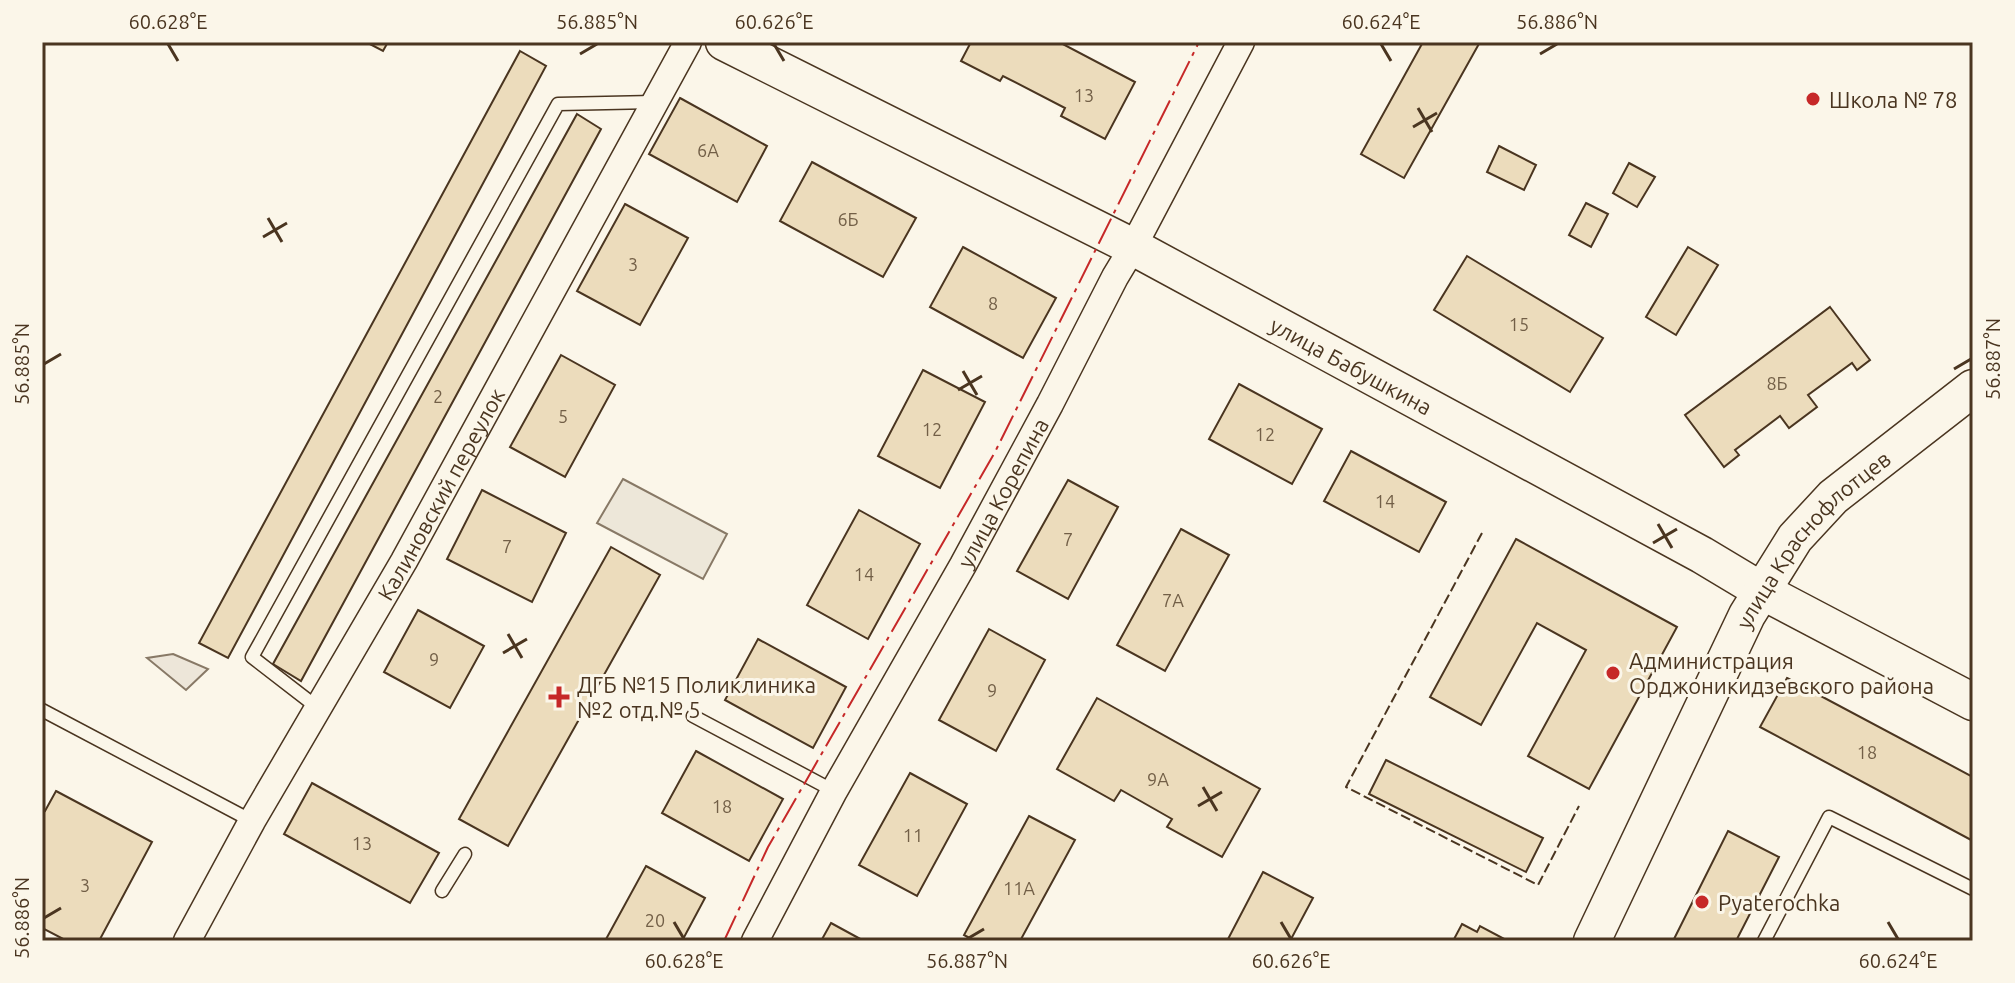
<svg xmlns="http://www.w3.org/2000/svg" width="2015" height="983" viewBox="0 0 2015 983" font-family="Ubuntu,sans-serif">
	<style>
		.green { fill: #ede6d9; stroke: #887966; stroke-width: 2 }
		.parking { fill: #ede7d9; stroke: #887966; stroke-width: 2 }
		.building { fill: #ecdcbc; stroke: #4a3520; stroke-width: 2 }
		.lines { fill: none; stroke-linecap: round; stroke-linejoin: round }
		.lane-casing { stroke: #4a3520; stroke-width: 15 }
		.street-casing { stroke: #4a3520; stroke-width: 29 }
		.secondary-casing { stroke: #4a3520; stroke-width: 39 }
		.lane { stroke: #fbf6e9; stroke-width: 12 }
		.street { stroke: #fbf6e9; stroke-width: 26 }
		.secondary { stroke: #fbf6e9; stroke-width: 36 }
		.fence { stroke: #4a3520; stroke-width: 2; stroke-dasharray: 10 4; stroke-linecap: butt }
		.power { stroke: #c62828; stroke-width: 2; stroke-dasharray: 28 6 4 6; stroke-linecap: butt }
		.ticks { fill: none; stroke: #4a3520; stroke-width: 3 }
		.poi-dot { fill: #c62828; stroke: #fbf6e9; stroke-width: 3 }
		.labels { text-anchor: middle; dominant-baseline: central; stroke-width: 6; stroke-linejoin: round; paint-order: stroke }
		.number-label { font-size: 18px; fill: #725f47 }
		.poi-label { font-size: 22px; fill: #4a3520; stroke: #fbf6e9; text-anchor: start }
		.street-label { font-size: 22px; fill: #4a3520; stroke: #fbf6e9 }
		.neatline { fill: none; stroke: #4a3520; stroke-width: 3 }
		.ticks-label { font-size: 20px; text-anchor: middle; fill: #4a3520 }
	</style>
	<rect width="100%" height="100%" fill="#fbf6e9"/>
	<path class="green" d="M173 654 208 669 186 690 147 658Z"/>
	<path class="parking" d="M623 479 727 534 703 579 597 523Z"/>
	<g class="building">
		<path d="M366 42H388L383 51Z"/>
		<path d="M971 42H1059L1135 82 1105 139 1061 116 1065 108 1003 76 1000 81 961 61Z"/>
		<path d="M1423 42H1480L1404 178 1361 154Z"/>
		<path d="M520 51 546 66 228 658 199 643Z"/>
		<path d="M680 98 767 146 737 202 649 154Z"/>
		<path d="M577 114 601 129 301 681 273 664Z"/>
		<path d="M1499 146 1536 165 1524 190 1487 172Z"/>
		<path d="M812 162 916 218 883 277 780 221Z"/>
		<path d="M1629 163 1655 177 1637 207 1613 193Z"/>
		<path d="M1586 203 1608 214 1591 247 1569 235Z"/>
		<path d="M625 204 688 238 640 325 577 291Z"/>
		<path d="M963 247 1056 298 1023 358 930 307Z"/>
		<path d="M1688 247 1718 265 1676 335 1646 317Z"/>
		<path d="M1467 256 1603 338 1570 392 1434 310Z"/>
		<path d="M1830 307 1870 360 1857 370 1852 363 1808 395 1817 407 1789 428 1780 416 1735 450 1739 455 1724 467 1685 415Z"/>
		<path d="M561 355 615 385 565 477 510 447Z"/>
		<path d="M923 370 985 402 940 488 878 456Z"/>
		<path d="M1239 384 1322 429 1292 484 1209 439Z"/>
		<path d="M1351 451 1446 502 1419 552 1324 501Z"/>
		<path d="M1068 480 1118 507 1068 599 1017 571Z"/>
		<path d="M482 490 566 533 532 602 447 559Z"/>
		<path d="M859 510 920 544 868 639 807 605Z"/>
		<path d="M1181 529 1229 555 1165 671 1117 645Z"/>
		<path d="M1516 539 1677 627 1589 789 1528 756 1586 650 1537 623 1481 725 1430 697Z"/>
		<path d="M611 547 660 575 508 846 459 819Z"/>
		<path d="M418 610 484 646 450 708 384 672Z"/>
		<path d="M989 629 1045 660 996 751 939 720Z"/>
		<path d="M758 639 846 687 813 748 725 700Z"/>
		<path d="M1787 678 1973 777V841L1760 727Z"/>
		<path d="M1097 698 1260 789 1222 857 1167 827 1172 819 1121 790 1114 801 1057 769Z"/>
		<path d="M696 751 783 799 749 861 662 813Z"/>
		<path d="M1386 760 1543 838 1526 872 1369 794Z"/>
		<path d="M910 773 967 804 917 896 859 865Z"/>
		<path d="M312 783 439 853 410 903 284 834Z"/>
		<path d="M56 791 152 842 99 941H67L42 928V810L45 811Z"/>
		<path d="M1029 816 1075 840 1020 941H975L964 935Z"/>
		<path d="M1728 831 1779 857 1736 941H1673Z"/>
		<path d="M646 866 705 898 682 941H605Z"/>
		<path d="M1263 872 1313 898 1290 941H1227Z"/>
		<path d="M831 923 864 941H821Z"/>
		<path d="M1462 924 1477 932 1480 926 1508 941H1453Z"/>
	</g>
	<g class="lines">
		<defs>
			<g id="lane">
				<path d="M318 708 252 657 558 104 654 102"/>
				<path d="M42 710 252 821"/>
				<path d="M693 716 834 791"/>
				<path d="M442 891 465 854"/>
				<path d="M1764 941 1829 817 1973 889"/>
			</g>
			<g id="street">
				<path id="s1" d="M187 941 252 821 404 561 688 42"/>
				<path id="s2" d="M755 941 834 791 963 565 1050 404 1115 277 1133 247 1241 42"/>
			</g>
			<g id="secondary">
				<path id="s3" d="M724 42 1133 247 1702 555 1762 591 1973 702"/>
				<path id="s4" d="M1592 941 1747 615 1795 538 1833 497 1973 388"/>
			</g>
		</defs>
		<use href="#lane" class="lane-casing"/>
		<use href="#street" class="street-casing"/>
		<use href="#secondary" class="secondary-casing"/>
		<use href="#lane" class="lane"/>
		<use href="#street" class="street"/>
		<use href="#secondary" class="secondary"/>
		<path class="fence" d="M1482 533 1346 787 1538 885 1579 806"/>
		<path class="power" d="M724 941 768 847 995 452 1199 42"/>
	</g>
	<path class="ticks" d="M168 44 178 61M774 44 784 61M1381 44 1391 61M580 54 597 44M1540 54 1557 44M1418 108 1432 132M1413 127 1437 113M268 218 282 242M263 237 287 223M44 364 61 354M1954 369 1971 359M963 371 977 395M958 390 982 376M1658 524 1672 548M1653 543 1677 529M508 634 522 658M503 653 527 639M1203 787 1217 811M1198 806 1222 792M44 918 61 908M674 922 684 939M1281 922 1291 939M1888 922 1898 939M967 939 984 929"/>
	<g class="poi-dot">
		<circle cx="1813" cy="99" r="8"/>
		<circle cx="1613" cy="673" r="8"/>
		<path d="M555 685h8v8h8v8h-8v8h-8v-8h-8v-8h8z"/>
		<circle cx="1702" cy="902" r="8"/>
	</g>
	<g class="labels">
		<g class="number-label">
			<text x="1084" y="95">13</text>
			<text x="708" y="150">6А</text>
			<text x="848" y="219">6Б</text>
			<text x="633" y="264">3</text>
			<text x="993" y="303">8</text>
			<text x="1519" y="324">15</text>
			<text x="1777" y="383">8Б</text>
			<text x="438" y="396">2</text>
			<text x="563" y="416">5</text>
			<text x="932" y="429">12</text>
			<text x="1265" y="434">12</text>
			<text x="1385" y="501">14</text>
			<text x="1068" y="539">7</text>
			<text x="507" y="546">7</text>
			<text x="864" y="574">14</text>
			<text x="1173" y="600">7А</text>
			<text x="434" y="659">9</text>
			<text x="992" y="690">9</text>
			<text x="1867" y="752">18</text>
			<text x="1158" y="779">9А</text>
			<text x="722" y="806">18</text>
			<text x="913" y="835">11</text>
			<text x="362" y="843">13</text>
			<text x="85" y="885">3</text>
			<text x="1019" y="888">11А</text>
			<text x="655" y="920">20</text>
		</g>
		<g class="poi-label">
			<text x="1829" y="99">Школа № 78</text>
			<text x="1629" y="660">Администрация<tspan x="1629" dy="25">Орджоникидзевского района</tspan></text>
			<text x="577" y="684">ДГБ №15 Поликлиника<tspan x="577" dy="25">№2 отд.№ 5</tspan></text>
			<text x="1718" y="902">Pyaterochka</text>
		</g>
		<g class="street-label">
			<text stroke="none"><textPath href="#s3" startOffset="706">улица Бабушкина</textPath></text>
			<text stroke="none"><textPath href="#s1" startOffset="514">Калиновский переулок</textPath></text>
			<text stroke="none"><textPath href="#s2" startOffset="512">улица Корепина</textPath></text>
			<text stroke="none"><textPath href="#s4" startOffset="462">улица Краснофлотцев</textPath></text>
		</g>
	</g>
	<rect width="2015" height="983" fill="none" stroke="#fbf6e9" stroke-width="88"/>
	<rect x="44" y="44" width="1927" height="895" class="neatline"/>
	<g class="ticks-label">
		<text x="168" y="29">60.628°E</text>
		<text x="597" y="29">56.885°N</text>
		<text x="774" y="29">60.626°E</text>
		<text x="1381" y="29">60.624°E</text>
		<text x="1557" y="29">56.886°N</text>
		<text transform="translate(1993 359) rotate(-90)" y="7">56.887°N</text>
		<text transform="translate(22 364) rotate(-90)" y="7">56.885°N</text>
		<text transform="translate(22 918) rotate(-90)" y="7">56.886°N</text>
		<text x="684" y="968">60.628°E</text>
		<text x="967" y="968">56.887°N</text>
		<text x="1291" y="968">60.626°E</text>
		<text x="1898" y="968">60.624°E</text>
	</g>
</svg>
